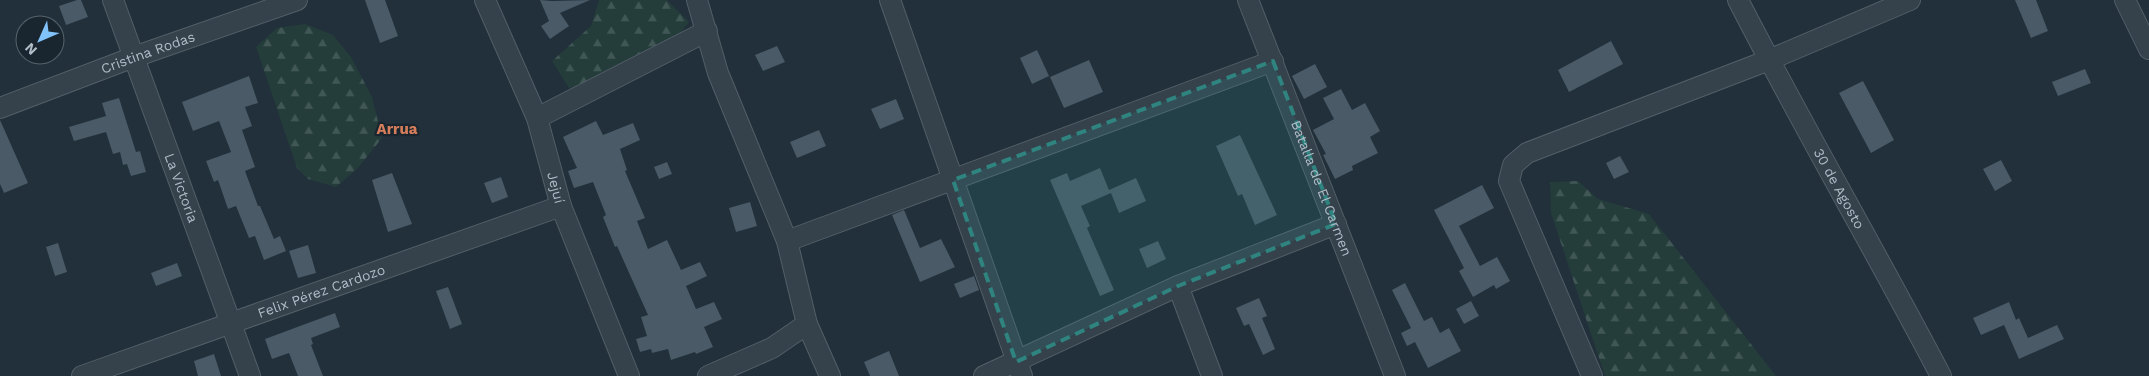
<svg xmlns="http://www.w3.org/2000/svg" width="2149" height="376" viewBox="0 0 2149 376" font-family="'Work Sans',sans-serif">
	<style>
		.forest { fill: url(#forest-firs) }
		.building { fill: #4a5a66 }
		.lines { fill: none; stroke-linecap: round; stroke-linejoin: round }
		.minor-casing { stroke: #535f68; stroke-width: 22 }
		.minor { stroke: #35414b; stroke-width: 20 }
		.marked { fill: #2f8480; fill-opacity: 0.2; stroke: #2f8480; stroke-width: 4; stroke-dasharray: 10 6; stroke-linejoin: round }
		.labels { text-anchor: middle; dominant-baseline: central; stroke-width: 4.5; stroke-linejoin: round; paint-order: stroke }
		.street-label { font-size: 14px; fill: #b0bcc7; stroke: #1a262f }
		.neighbourhood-label { font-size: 15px; font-weight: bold; fill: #d67e5b; stroke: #1a262f }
	</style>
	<defs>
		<pattern id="forest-firs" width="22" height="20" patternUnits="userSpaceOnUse" patternTransform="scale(1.25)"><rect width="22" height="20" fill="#243d3b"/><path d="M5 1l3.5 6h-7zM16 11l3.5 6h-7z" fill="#415756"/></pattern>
	</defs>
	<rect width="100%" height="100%" fill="#21303a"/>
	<g class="forest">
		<path d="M599 0H667L689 22 672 43 599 84 569 88 552 61 591 26Z"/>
		<path d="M305 24 333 35 351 57 372 97 382 138 357 169 336 187 308 179 297 168 256 47 277 28Z"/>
		<path d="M1578 181 1598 199 1649 214 1776 376H1605L1551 213 1550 182Z"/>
	</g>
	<g class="building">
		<path d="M77 0H81L88 17 66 25 59 6Z"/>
		<path d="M365 0H385L398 36 380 43Z"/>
		<path d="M540 0 552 1 590 0 560 13 569 26 550 39 541 26 549 21Z"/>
		<path d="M2015 0H2036L2048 31 2031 38Z"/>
		<path d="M1611 41 1623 64 1569 92 1558 70Z"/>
		<path d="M777 46 785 62 763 71 755 55Z"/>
		<path d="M1037 50 1049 76 1032 84 1020 58Z"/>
		<path d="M1089 60 1103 92 1064 108 1050 77Z"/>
		<path d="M1315 64 1327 87 1304 99 1292 76Z"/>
		<path d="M2085 69 2091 83 2058 96 2052 82Z"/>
		<path d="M249 76 258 103 245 107 252 126 242 130 255 167 245 171 258 206H260L274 239 280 236 286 251 264 260 255 236 249 238 236 206 228 209 218 180 214 182 206 161 231 152 219 121 193 131 182 102Z"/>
		<path d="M1863 81 1894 140 1871 153 1839 93Z"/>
		<path d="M1341 89 1352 110 1365 103 1380 131 1370 137 1378 153 1352 166 1353 170 1335 179 1323 155 1326 154 1313 130 1334 119 1323 98Z"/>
		<path d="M119 98 136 152 140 151 146 172 131 176 127 164 123 165 120 152 113 154 106 132 74 141 69 127 106 116 102 103Z"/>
		<path d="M896 99 904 119 880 129 871 109Z"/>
		<path d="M0 120 28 183 4 193 0 184Z"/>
		<path d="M596 121 603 135 633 123 640 140 620 149 627 170 625 171 645 218 637 221 648 249 667 240 681 270 700 262 707 276 686 286 696 309 714 302 722 319 704 327 713 347 696 354 695 352 671 360 668 349 652 353 651 349 640 352 636 339 647 336 641 317 648 315 617 246 615 247 603 217 606 215 593 182 574 188 568 171 577 168 563 137Z"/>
		<path d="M819 130 826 146 797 158 790 142Z"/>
		<path d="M1240 135 1277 215 1255 225 1242 194 1238 196 1216 146Z"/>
		<path d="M1620 156 1629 172 1614 179 1606 163Z"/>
		<path d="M2001 160 2012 181 1995 191 1983 169Z"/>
		<path d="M667 162 672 174 659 179 654 167Z"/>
		<path d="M1100 168 1109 190 1136 178 1146 201 1119 213 1111 193 1081 206 1090 226 1087 228 1114 290 1100 296 1050 180 1067 173 1070 181Z"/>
		<path d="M392 173 412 224 388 232 372 180Z"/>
		<path d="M501 177 508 197 492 203 484 183Z"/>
		<path d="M1482 185 1494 208 1459 226 1480 266 1497 257 1510 281 1496 289 1494 285 1473 297 1459 271 1464 268 1434 210Z"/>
		<path d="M750 202 757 226 736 232 729 208Z"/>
		<path d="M904 210 920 248 941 239 955 267 920 282 892 215Z"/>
		<path d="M1158 241 1166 259 1147 268 1139 249Z"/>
		<path d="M58 243 67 272 55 276 46 247Z"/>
		<path d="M308 245 316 273 298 278 289 251Z"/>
		<path d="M177 263 182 276 156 286 151 273Z"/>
		<path d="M974 276 979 290 960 298 954 284Z"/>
		<path d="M1405 283 1424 321 1432 317 1440 333 1449 328 1461 351 1428 368 1415 342 1407 346 1401 333 1411 328 1392 290Z"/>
		<path d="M448 287 462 324 450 329 436 291Z"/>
		<path d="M1259 298 1267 316 1262 318 1275 349 1263 355 1249 324 1244 326 1236 308Z"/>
		<path d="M1471 301 1479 316 1464 324 1456 309Z"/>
		<path d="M2009 302 2016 320 2019 318 2028 338 2057 325 2064 339 2019 359 2004 325 1981 335 1973 318Z"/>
		<path d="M335 313 340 327 311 338 313 344 311 345 323 376H298L289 353 272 359 265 339Z"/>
		<path d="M889 351 899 376H870L864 362Z"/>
		<path d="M214 354 221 376H198L194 361Z"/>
	</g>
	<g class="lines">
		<defs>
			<g id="minor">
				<path id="s1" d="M113 0 250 376"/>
				<path id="s2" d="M485 0 537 118 561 206 629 376"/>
				<path d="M697 0 718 73 787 241"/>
				<path d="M890 0 1022 376"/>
				<path id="s3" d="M1248 0 1395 376"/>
				<path id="s4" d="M1738 0C1803 127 1875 250 1941 376"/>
				<path d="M2125 0 2149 49"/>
				<path id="s5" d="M0 108 134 57 297 0"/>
				<path d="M537 118 707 31"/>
				<path d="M1178 286 1212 376"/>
				<path id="s6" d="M82 376 561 206"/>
				<path d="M708 376 772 348 807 324"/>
				<path d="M830 376 807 324 787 241 1273 61"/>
				<path d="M984 376 1178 286 1336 224"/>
				<path d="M1592 376 1509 181 1513 165 1527 153 1769 60 1910 0"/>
			</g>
		</defs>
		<use href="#minor" class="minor-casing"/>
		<use href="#minor" class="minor"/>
	</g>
	<path class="marked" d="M1273 61 1336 224 1178 286 1016 362 953 180Z"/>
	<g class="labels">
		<g class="street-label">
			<text stroke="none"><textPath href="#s5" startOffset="158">Cristina Rodas</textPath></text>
			<text stroke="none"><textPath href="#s1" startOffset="200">La Victoria</textPath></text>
			<text stroke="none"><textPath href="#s2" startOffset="201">Jejuí</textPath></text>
			<text stroke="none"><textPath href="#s3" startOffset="202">Batalla de El Carmen</textPath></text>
			<text stroke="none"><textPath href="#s4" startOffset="214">30 de Agosto</textPath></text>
			<text stroke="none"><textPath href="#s6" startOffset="254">Felix Pérez Cardozo</textPath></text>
		</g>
		<g class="neighbourhood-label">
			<text x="397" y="129">Arrua</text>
		</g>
	</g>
	<g transform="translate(40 40) rotate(225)"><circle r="24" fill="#1a262f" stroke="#56626c"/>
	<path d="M0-4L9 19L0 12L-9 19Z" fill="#81c2fa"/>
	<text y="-8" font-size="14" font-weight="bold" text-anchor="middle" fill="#b0bcc7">N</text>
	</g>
</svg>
